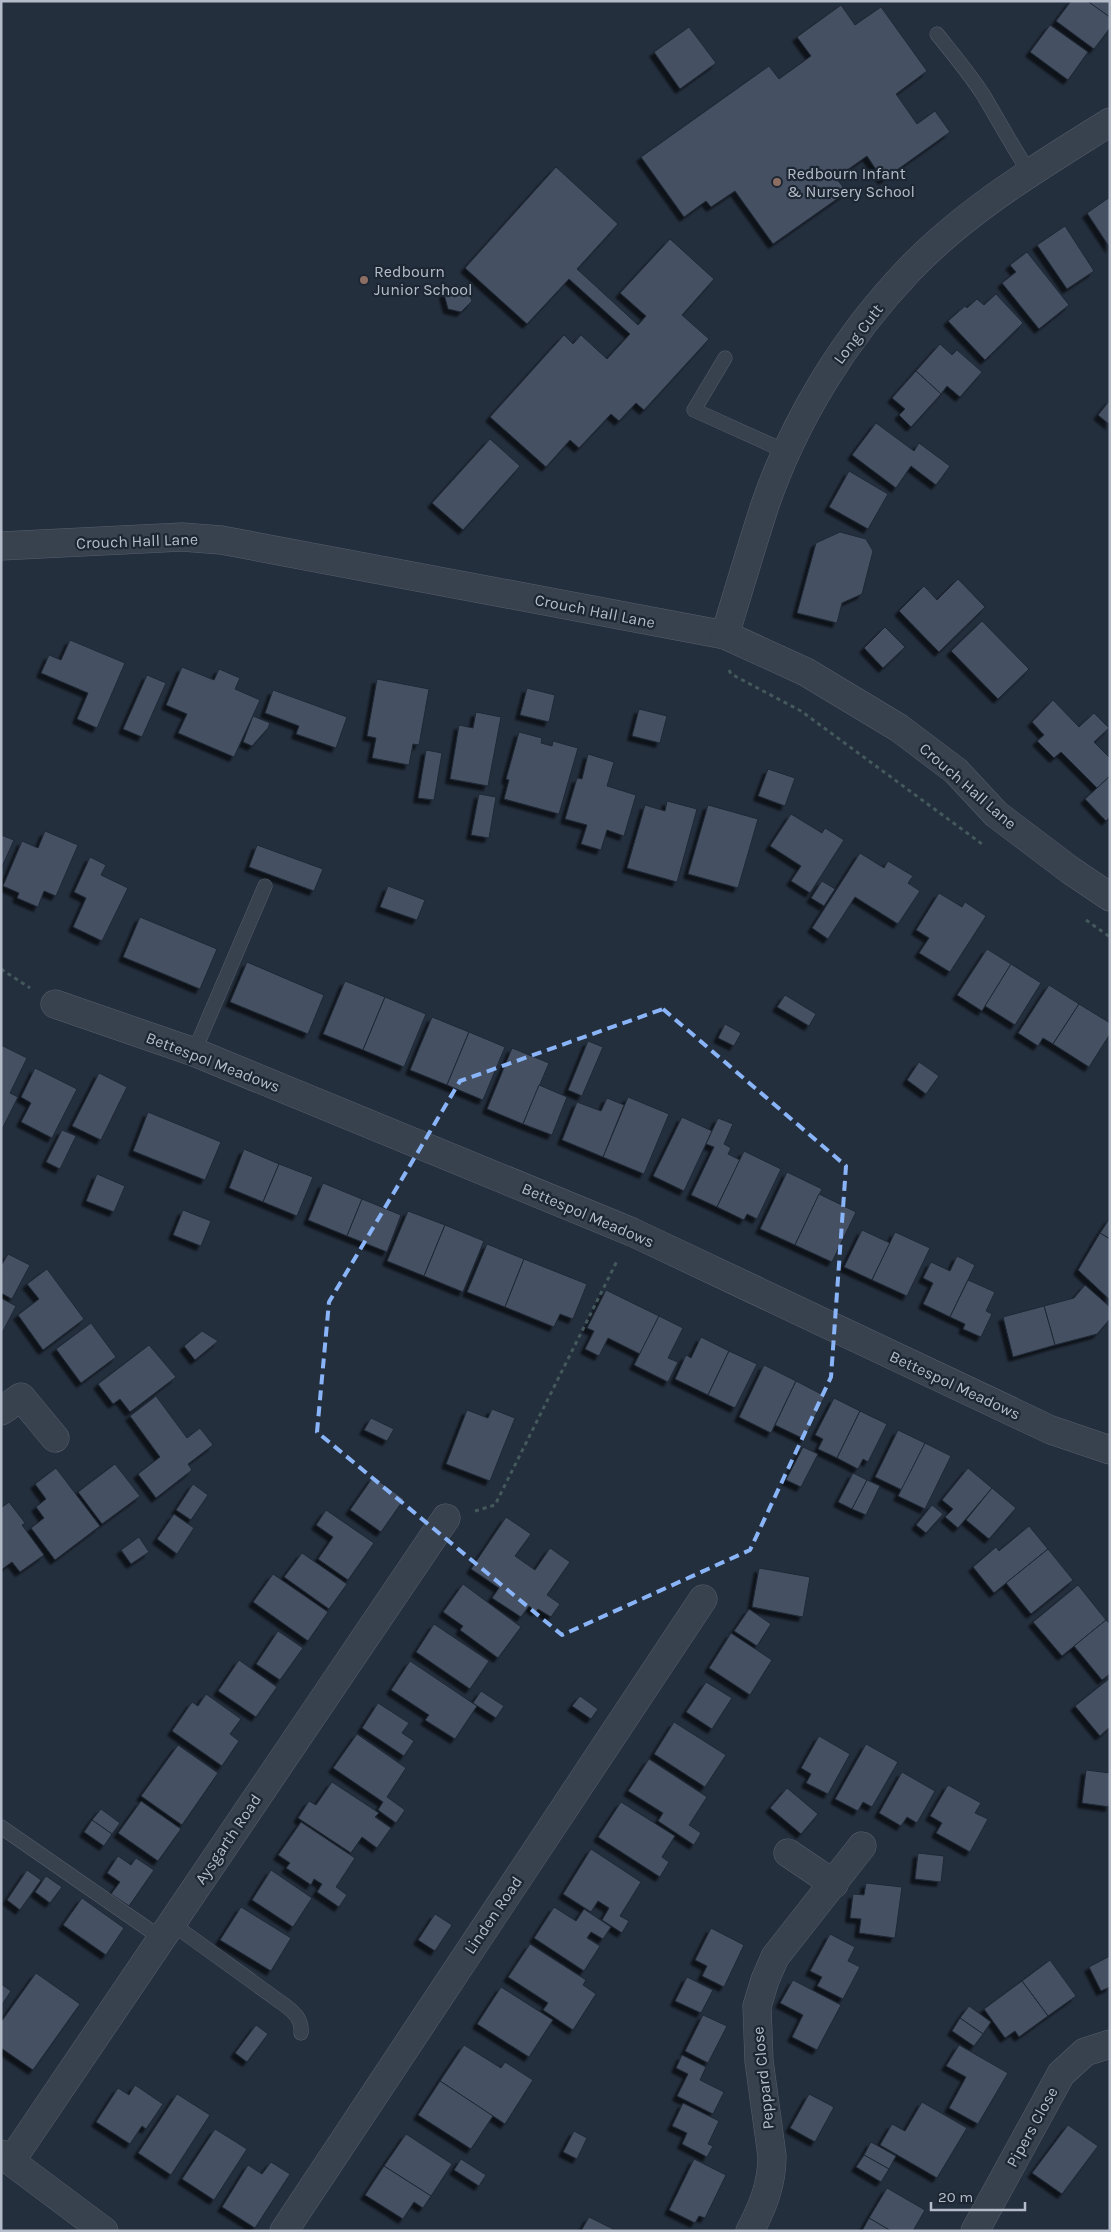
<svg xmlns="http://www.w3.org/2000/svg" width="1111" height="2232" viewBox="0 0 1111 2232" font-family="Karla,sans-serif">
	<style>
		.building { fill: #455162; stroke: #1f2835; filter: url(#shadow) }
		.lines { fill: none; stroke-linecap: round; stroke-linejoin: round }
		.service-casing { stroke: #565f6c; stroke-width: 15 }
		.minor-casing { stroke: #565f6c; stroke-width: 29 }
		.path { stroke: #44595c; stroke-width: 3; stroke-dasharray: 4 4; stroke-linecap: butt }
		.service { stroke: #38414e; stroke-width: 14 }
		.minor { stroke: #38414e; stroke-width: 28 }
		.marked { fill: none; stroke: #8ab4f8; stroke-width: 4; stroke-dasharray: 10 6; stroke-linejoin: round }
		.education-dot { fill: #8d6e63; stroke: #1d2633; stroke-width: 2 }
		.labels { text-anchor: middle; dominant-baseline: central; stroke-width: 4.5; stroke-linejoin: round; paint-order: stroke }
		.poi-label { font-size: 16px; fill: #b4bcc9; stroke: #1d2633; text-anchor: start }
		.street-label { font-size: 16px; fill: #b4bcc9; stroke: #1d2633 }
	</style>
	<defs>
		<filter id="shadow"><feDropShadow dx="-4.5" dy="4.5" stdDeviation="1" flood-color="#0009"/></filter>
	</defs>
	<rect width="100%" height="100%" fill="#242f3e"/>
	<g class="building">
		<path d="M1071 1H1088L1110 17V28L1094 49 1056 21Z"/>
		<path d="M1091 1H1110V17L1090 3Z"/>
		<path d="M841 5 855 25 881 7 927 71 896 94 917 124 935 111 950 132 883 180 867 156 836 178 847 192 773 244 735 191 711 207 706 201 684 217 641 157 769 66 779 79 811 56 797 37Z"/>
		<path d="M1050 25 1088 52 1068 80 1030 52Z"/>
		<path d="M689 27 716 63 680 89 654 52Z"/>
		<path d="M556 167 618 224 577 269 638 325 646 316 620 293 670 239 714 279 682 315 709 339 644 410 636 403 619 421 611 414 579 448 570 440 546 467 490 417 564 335 573 344 581 335 607 359 630 334 569 279 527 324 465 268Z"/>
		<path d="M1110 197V248L1087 213Z"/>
		<path d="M1065 226 1094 271 1067 289 1037 245Z"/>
		<path d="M1027 252 1069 305 1039 329 1002 283 1016 272 1010 265Z"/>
		<path d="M453 284 467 287 472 301 461 312 448 309 444 294Z"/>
		<path d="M996 294 1023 323 985 360 948 321 965 306 967 308 977 299 984 305Z"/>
		<path d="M940 344 952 355 957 350 982 372 960 397 947 386 941 394 916 371Z"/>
		<path d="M916 371 941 394 911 427 899 415 905 409 892 398Z"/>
		<path d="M1110 400V425L1098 415Z"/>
		<path d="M876 423 914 451 919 443 950 466 936 485 911 466 896 488 852 455Z"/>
		<path d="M490 439 520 466 463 530 432 503Z"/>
		<path d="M849 471 888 494 868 529 829 507Z"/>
		<path d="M840 532 866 539 873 551 862 594 842 603 837 623 797 613 816 543Z"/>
		<path d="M958 579 985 607 939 652 899 611 924 586 937 600Z"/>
		<path d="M982 621 1029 669 998 699 951 651Z"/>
		<path d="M885 627 905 647 883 668 864 648Z"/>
		<path d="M70 640 125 663 97 728 77 719 88 693 41 673 49 655 61 660Z"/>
		<path d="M182 667 214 680 219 669 240 678 235 689 260 700 234 757 178 733 187 714 166 705Z"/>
		<path d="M147 675 166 683 142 737 123 729Z"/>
		<path d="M377 679 429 689 419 745 413 744 409 765 372 758 376 738 367 736Z"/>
		<path d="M527 688 555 695 549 722 520 715Z"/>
		<path d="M273 690 347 717 336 748 296 734 299 726 265 713Z"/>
		<path d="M1053 700 1079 727 1094 713 1109 728 1094 742 1110 758V776L1097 788 1061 752 1054 758 1037 741 1044 735 1032 722Z"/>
		<path d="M639 709 667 716 660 743 632 736Z"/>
		<path d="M476 712 501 717 488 786 450 779 459 725 473 728Z"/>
		<path d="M253 716 270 723 268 728 252 746 243 742Z"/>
		<path d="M519 732 542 738 541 743 552 746 553 741 578 748 559 814 504 799 509 780 506 779Z"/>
		<path d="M426 750 442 753 434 800 418 798Z"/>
		<path d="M588 754 614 762 607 786 636 795 624 836 607 830 601 850 581 844 587 825 565 819 577 778 582 779Z"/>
		<path d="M768 769 795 778 785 806 758 796Z"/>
		<path d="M1110 776V817L1106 821 1085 799Z"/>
		<path d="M479 794 496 797 489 838 471 835Z"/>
		<path d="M667 801 697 809 677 882 627 868 645 805 665 811Z"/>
		<path d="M708 805 758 819 738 888 688 874Z"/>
		<path d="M791 814 822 833 825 828 844 840 810 893 791 881 801 866 770 846Z"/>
		<path d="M45 831 78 845 56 896 44 891 38 907 17 898 19 893 3 886 22 841 38 848Z"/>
		<path d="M1 835 14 840 1 869Z"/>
		<path d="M257 845 323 869 314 891 249 867Z"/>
		<path d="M860 853 884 868 888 861 913 876 908 883 920 891 898 924 855 897 828 939 812 928Z"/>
		<path d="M90 857 106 865 101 875 128 888 102 941 73 927 86 898 74 892Z"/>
		<path d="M822 881 835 889 824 906 811 898Z"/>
		<path d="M388 886 425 900 417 920 380 907Z"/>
		<path d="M939 893 962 907 965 902 986 916 950 972 919 953 929 938 916 930Z"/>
		<path d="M140 917 217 949 200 989 123 957Z"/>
		<path d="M987 949 1011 964 982 1011 957 995Z"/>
		<path d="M247 962 324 995 308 1034 230 1002Z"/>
		<path d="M1011 964 1041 983 1015 1025 985 1006Z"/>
		<path d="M345 981 385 997 363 1050 323 1034Z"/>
		<path d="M1049 985 1079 1004 1053 1044 1043 1038 1038 1046 1018 1033Z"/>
		<path d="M785 995 816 1014 809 1026 777 1007Z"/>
		<path d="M385 997 426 1014 404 1067 363 1050Z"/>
		<path d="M1079 1004 1110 1023V1034L1089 1067 1053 1044Z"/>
		<path d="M432 1017 469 1032 447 1085 410 1070Z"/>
		<path d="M725 1024 741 1033 734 1046 718 1038Z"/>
		<path d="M469 1032 505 1047 483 1100 447 1085Z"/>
		<path d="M588 1041 603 1047 582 1096 568 1090Z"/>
		<path d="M1 1045 27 1058 10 1093 18 1097 1 1131Z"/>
		<path d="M512 1048 549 1063 523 1124 487 1109Z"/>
		<path d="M919 1062 939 1076 926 1094 907 1080Z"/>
		<path d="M35 1068 77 1089 52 1138 21 1122 31 1103 21 1097Z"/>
		<path d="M99 1073 127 1087 101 1140 72 1126Z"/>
		<path d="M539 1085 567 1097 552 1135 523 1124Z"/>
		<path d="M628 1097 669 1114 644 1174 603 1157Z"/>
		<path d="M607 1098 624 1105 603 1157 562 1140 577 1102 601 1111Z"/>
		<path d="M148 1112 221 1142 205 1180 133 1151Z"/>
		<path d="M682 1117 712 1131 684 1191 653 1176Z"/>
		<path d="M718 1118 733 1124 724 1144 731 1148 728 1154 740 1160 717 1207 691 1195 714 1147 706 1144Z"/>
		<path d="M62 1130 76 1136 60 1169 46 1162Z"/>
		<path d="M244 1149 279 1164 263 1202 229 1188Z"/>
		<path d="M744 1151 781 1169 757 1219 747 1214 744 1220 717 1207Z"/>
		<path d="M279 1164 313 1177 297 1216 263 1202Z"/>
		<path d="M787 1172 822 1189 795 1245 760 1229Z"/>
		<path d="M97 1174 125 1186 114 1212 86 1201Z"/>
		<path d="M323 1183 362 1199 347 1236 308 1220Z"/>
		<path d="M819 1194 856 1212 832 1262 795 1245Z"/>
		<path d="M362 1199 401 1215 387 1252 347 1236Z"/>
		<path d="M183 1210 211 1221 201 1246 173 1235Z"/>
		<path d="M408 1211 445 1225 424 1276 387 1261Z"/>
		<path d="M1110 1218V1239L1100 1233Z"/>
		<path d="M445 1225 484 1241 463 1292 424 1276Z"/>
		<path d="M862 1230 890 1243 872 1280 844 1267Z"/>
		<path d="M895 1232 930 1248 907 1296 872 1280Z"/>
		<path d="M1100 1233 1110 1239V1300L1078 1270Z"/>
		<path d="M487 1244 524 1259 505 1307 467 1292Z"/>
		<path d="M8 1254 30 1265 12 1299 1 1293V1266Z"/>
		<path d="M957 1256 975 1265 950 1317 923 1304 933 1283 923 1278 931 1262 950 1271Z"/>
		<path d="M524 1259 587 1284 573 1319 560 1314 554 1327 505 1307Z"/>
		<path d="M47 1269 84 1319 43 1350 18 1315 39 1299 27 1284Z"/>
		<path d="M968 1280 995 1292 986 1311 992 1314 981 1337 963 1329 965 1324 950 1317Z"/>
		<path d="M1085 1285 1110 1307V1319L1097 1334 1055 1345 1044 1306 1074 1298Z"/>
		<path d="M606 1290 659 1316 640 1354 608 1338 599 1356 585 1349 594 1331 587 1328Z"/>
		<path d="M1 1298 16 1306 2 1333 1 1332Z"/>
		<path d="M1044 1306 1055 1345 1013 1357 1003 1317Z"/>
		<path d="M659 1316 683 1328 668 1358 678 1362 668 1382 634 1365Z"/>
		<path d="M91 1323 116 1357 81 1383 56 1349Z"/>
		<path d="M202 1331 218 1341 195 1360 184 1346Z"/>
		<path d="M701 1337 729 1351 708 1395 675 1379 686 1355 691 1358Z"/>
		<path d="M149 1345 176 1377 130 1412 120 1399 113 1404 98 1384Z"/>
		<path d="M729 1351 757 1364 735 1408 708 1395Z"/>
		<path d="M764 1365 796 1381 771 1433 739 1417Z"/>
		<path d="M796 1381 825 1396 804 1439 775 1425Z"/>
		<path d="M156 1396 187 1438 200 1428 213 1445 188 1464 192 1470 156 1498 138 1474 160 1457 130 1416Z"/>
		<path d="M834 1398 860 1411 837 1458 818 1449 823 1439 815 1435Z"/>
		<path d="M492 1409 515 1418 490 1481 446 1464 467 1410 488 1418Z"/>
		<path d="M860 1411 887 1424 868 1462 863 1459 858 1469 837 1458Z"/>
		<path d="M371 1418 394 1429 387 1441 364 1430Z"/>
		<path d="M898 1430 925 1443 902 1490 875 1477Z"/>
		<path d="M925 1443 951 1456 925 1509 898 1496Z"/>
		<path d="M803 1447 818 1454 801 1487 786 1480Z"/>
		<path d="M115 1464 140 1496 102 1524 78 1492Z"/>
		<path d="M56 1468 100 1526 55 1560 31 1528 44 1518 36 1507 46 1499 35 1484Z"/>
		<path d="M968 1468 992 1488 958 1528 945 1517 953 1509 942 1500Z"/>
		<path d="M853 1473 867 1480 852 1509 838 1502Z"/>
		<path d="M373 1477 404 1499 381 1532 350 1510Z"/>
		<path d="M867 1480 880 1486 866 1515 852 1509Z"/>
		<path d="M193 1484 208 1495 191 1520 176 1510Z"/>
		<path d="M992 1488 1016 1508 989 1539 966 1520Z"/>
		<path d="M9 1502 25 1523 22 1525 44 1555 20 1572 12 1562 1 1570V1508Z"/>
		<path d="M932 1505 943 1514 926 1533 916 1525Z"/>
		<path d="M326 1510 374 1543 348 1580 318 1559 333 1537 316 1525Z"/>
		<path d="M174 1514 194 1528 177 1554 157 1539Z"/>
		<path d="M506 1517 531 1534 515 1556 535 1570 550 1548 570 1562 547 1595 560 1604 551 1617 538 1609 536 1612 529 1606 521 1617 492 1598 499 1588 471 1569Z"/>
		<path d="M1029 1526 1048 1549 994 1593 973 1567 996 1547 999 1551Z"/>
		<path d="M139 1537 149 1552 131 1564 121 1550Z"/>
		<path d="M1048 1549 1073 1580 1031 1614 1006 1583Z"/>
		<path d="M302 1553 347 1584 329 1609 284 1577Z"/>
		<path d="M759 1568 810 1577 803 1617 752 1607Z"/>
		<path d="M273 1574 328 1612 308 1641 253 1602Z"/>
		<path d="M463 1584 521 1627 498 1658 460 1630 463 1626 443 1612Z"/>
		<path d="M1078 1585 1106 1620 1062 1656 1033 1622Z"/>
		<path d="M749 1609 771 1624 757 1646 734 1631Z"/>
		<path d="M1106 1620 1110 1624V1674L1102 1680 1074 1646Z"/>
		<path d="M434 1624 489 1661 470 1689 416 1652Z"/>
		<path d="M278 1631 303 1648 280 1680 256 1664Z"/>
		<path d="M731 1633 772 1660 750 1695 709 1668Z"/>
		<path d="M239 1660 277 1687 256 1717 218 1691Z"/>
		<path d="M410 1661 477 1706 455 1739 425 1720 429 1715 391 1690Z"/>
		<path d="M1110 1678V1727L1100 1736 1075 1706Z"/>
		<path d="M706 1682 732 1698 712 1729 686 1712Z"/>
		<path d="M481 1691 504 1706 496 1718 473 1703Z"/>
		<path d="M206 1694 241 1719 230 1734 239 1741 222 1766 172 1731 192 1702 198 1706Z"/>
		<path d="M580 1696 598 1709 591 1719 572 1706Z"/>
		<path d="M378 1703 409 1723 402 1733 414 1741 404 1756 362 1728Z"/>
		<path d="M674 1722 726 1755 705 1787 654 1754Z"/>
		<path d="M357 1734 406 1768 387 1797 405 1810 396 1823 378 1810 383 1802 333 1768Z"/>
		<path d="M819 1736 850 1754 828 1794 806 1783 811 1774 801 1768Z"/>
		<path d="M866 1744 898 1762 872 1807 863 1802 858 1811 835 1799Z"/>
		<path d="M178 1745 218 1773 182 1825 141 1796Z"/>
		<path d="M649 1759 707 1797 689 1825 701 1833 694 1845 658 1821 663 1813 628 1791Z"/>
		<path d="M1086 1770 1110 1773V1807L1082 1803Z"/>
		<path d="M902 1772 935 1791 917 1823 907 1817 901 1826 879 1813Z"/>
		<path d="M332 1782 379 1813 375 1817 391 1828 377 1848 362 1837 351 1853 298 1818 309 1801 316 1805Z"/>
		<path d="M948 1785 981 1803 975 1813 988 1819 970 1852 936 1833 942 1823 930 1816Z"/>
		<path d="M787 1788 818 1814 801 1834 770 1808Z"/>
		<path d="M141 1801 181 1829 158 1861 118 1833Z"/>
		<path d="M621 1802 675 1836 662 1857 669 1862 660 1877 598 1837Z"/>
		<path d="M101 1809 120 1823 112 1834 92 1820Z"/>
		<path d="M92 1820 112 1834 104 1846 84 1832Z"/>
		<path d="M301 1822 355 1858 336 1887 347 1895 339 1907 317 1892 322 1884 314 1879 311 1885 286 1868 290 1863 278 1855Z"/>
		<path d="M591 1849 641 1882 620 1916 629 1921 622 1933 602 1920 609 1908 598 1901 591 1912 563 1894Z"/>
		<path d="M918 1853 944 1856 941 1882 915 1879Z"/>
		<path d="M118 1856 131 1865 136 1858 154 1870 129 1906 111 1894 120 1882 107 1873Z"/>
		<path d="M27 1870 41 1880 20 1910 7 1900Z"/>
		<path d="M271 1870 312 1898 293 1927 252 1900Z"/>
		<path d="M46 1876 62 1887 50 1903 35 1892Z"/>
		<path d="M866 1883 902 1887 895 1938 859 1933 861 1919 850 1918 853 1894 864 1895Z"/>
		<path d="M82 1898 124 1928 106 1955 63 1925Z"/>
		<path d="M241 1907 291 1938 271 1971 220 1940Z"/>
		<path d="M554 1907 576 1921 584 1909 611 1927 603 1939 591 1932 587 1938 600 1946 584 1971 534 1938Z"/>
		<path d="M435 1914 452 1925 435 1951 418 1940Z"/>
		<path d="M711 1928 744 1945 724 1987 702 1976 707 1966 695 1960Z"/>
		<path d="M830 1934 855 1947 848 1961 860 1967 843 1999 817 1986 822 1977 810 1971Z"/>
		<path d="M530 1944 586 1980 583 1985 596 1994 573 2030 543 2010 548 2003 508 1977Z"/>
		<path d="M1110 1956V1987L1101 1991 1089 1967Z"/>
		<path d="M1050 1960 1076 1996 1048 2016 1022 1981Z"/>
		<path d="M36 1973 80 2004 33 2070 1 2048V2022Z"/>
		<path d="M687 1977 713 1990 701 2013 675 2001Z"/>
		<path d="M793 1980 841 2005 817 2050 792 2037 803 2015 780 2003Z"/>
		<path d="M1022 1981 1048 2016 1019 2037 1015 2031 1005 2038 984 2009Z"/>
		<path d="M1 1984 11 1991 1 2006Z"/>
		<path d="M501 1987 553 2020 529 2057 477 2024Z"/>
		<path d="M969 2006 991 2022 983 2034 960 2018Z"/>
		<path d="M703 2015 727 2026 708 2063 685 2051Z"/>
		<path d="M960 2018 983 2034 974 2046 952 2031Z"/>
		<path d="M256 2025 268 2034 247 2062 235 2053Z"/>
		<path d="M464 2045 501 2068 505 2062 533 2080 505 2124 440 2081Z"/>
		<path d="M959 2045 1008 2073 978 2124 949 2108 966 2077 946 2066Z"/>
		<path d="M682 2055 706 2067 700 2080 724 2092 713 2114 677 2096 688 2074 676 2068Z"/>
		<path d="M440 2081 493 2116 471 2149 418 2115Z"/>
		<path d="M135 2085 163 2104 146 2129 142 2126 130 2144 96 2122 118 2088 129 2095Z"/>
		<path d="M177 2094 210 2115 171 2175 138 2153Z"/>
		<path d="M809 2094 834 2107 815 2142 790 2128Z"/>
		<path d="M922 2102 967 2128 937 2178 880 2145 892 2124 905 2131Z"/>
		<path d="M683 2103 719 2121 708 2144 713 2146 707 2157 682 2144 687 2133 672 2126Z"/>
		<path d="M1068 2125 1098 2146 1062 2194 1032 2173Z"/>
		<path d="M215 2129 247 2149 214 2200 182 2179Z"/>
		<path d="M574 2131 587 2138 577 2159 563 2152Z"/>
		<path d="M406 2134 452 2164 431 2196 384 2166Z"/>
		<path d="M871 2142 896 2156 889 2169 864 2155Z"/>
		<path d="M864 2155 889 2169 881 2182 856 2167Z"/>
		<path d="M461 2159 486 2175 479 2186 454 2170Z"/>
		<path d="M694 2159 726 2175 705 2218 699 2216 695 2223 669 2210Z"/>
		<path d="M271 2162 290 2174 255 2228 222 2207 248 2165 262 2174Z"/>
		<path d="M384 2166 431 2196 423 2208 414 2202 403 2219 365 2195Z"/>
		<path d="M887 2188 925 2210 913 2231H891L869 2218Z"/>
		<path d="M589 2217 617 2231H581Z"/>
		<path d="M869 2218 891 2231H862Z"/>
	</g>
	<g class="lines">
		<defs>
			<g id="service">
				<path d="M937 34C953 54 970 74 984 96 999 122 1013 147 1029 172"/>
				<path d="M725 358 694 410 787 452"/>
				<path d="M194 1052 265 886"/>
				<path d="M1 1827 161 1938"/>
				<path d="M171 1923 286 2006C296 2014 302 2020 301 2033"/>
			</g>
			<g id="minor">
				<path d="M1 546 182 537 221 540 725 635 806 672 899 728 956 771 996 814 1070 870 1110 897"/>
				<path d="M725 635C738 592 751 548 765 505 795 418 846 336 909 270 966 210 1040 166 1110 122"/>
				<path d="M55 1004 194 1052 632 1232 1051 1430 1110 1450"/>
				<path d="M1 1411 21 1397 55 1438"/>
				<path d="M788 1853 834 1884"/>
				<path d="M1 2154 104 2231"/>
				<path d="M11 2161 446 1518"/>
				<path d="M284 2231 703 1599"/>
				<path d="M750 2231C763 2206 772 2184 772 2156L759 2061 757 2006 765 1980 775 1957 862 1846"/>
				<path d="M975 2231 1061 2074 1085 2052 1110 2044"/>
			</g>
		</defs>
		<use href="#service" class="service-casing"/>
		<use href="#minor" class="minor-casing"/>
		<g class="path">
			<path d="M729 670 731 674 801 711 982 844"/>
			<path d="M1086 920 1110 937"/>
			<path d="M1 969 30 988"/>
			<path d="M475 1511 495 1505 618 1259"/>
		</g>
		<use href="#service" class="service"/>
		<use href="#minor" class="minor"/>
	</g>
	<path class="marked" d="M663 1009 846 1166 831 1377 750 1550 562 1635 317 1432 329 1302 460 1081Z"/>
	<g class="education-dot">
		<circle cx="777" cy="182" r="5"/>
		<circle cx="364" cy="280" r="5"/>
	</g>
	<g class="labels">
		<g class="poi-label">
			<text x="787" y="173">Redbourn Infant<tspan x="787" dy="18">&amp; Nursery School</tspan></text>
			<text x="374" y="271">Redbourn<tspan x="374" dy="18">Junior School</tspan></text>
		</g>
		<g class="street-label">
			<text transform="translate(858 334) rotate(-53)">Long Cutt</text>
			<text transform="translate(137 541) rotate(-2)">Crouch Hall Lane</text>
			<text transform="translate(595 611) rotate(11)">Crouch Hall Lane</text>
			<text transform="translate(968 786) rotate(41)">Crouch Hall Lane</text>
			<text transform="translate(213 1062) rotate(21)">Bettespol Meadows</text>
			<text transform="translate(588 1215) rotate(23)">Bettespol Meadows</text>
			<text transform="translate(955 1385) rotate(25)">Bettespol Meadows</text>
			<text transform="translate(228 1839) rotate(-56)">Aysgarth Road</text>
			<text transform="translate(493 1915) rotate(-56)">Linden Road</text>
			<text transform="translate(763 2078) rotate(-96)">Peppard Close</text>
			<text transform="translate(1032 2127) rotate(-61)">Pipers Close</text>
		</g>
	</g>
	<rect width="1111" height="2232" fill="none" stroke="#b4bcc9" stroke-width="5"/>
	<path d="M931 2202v8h94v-8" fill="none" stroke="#b4bcc9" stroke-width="2.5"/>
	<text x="938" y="2202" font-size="15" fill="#b4bcc9" stroke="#1d2633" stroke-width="4" paint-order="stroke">20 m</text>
</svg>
